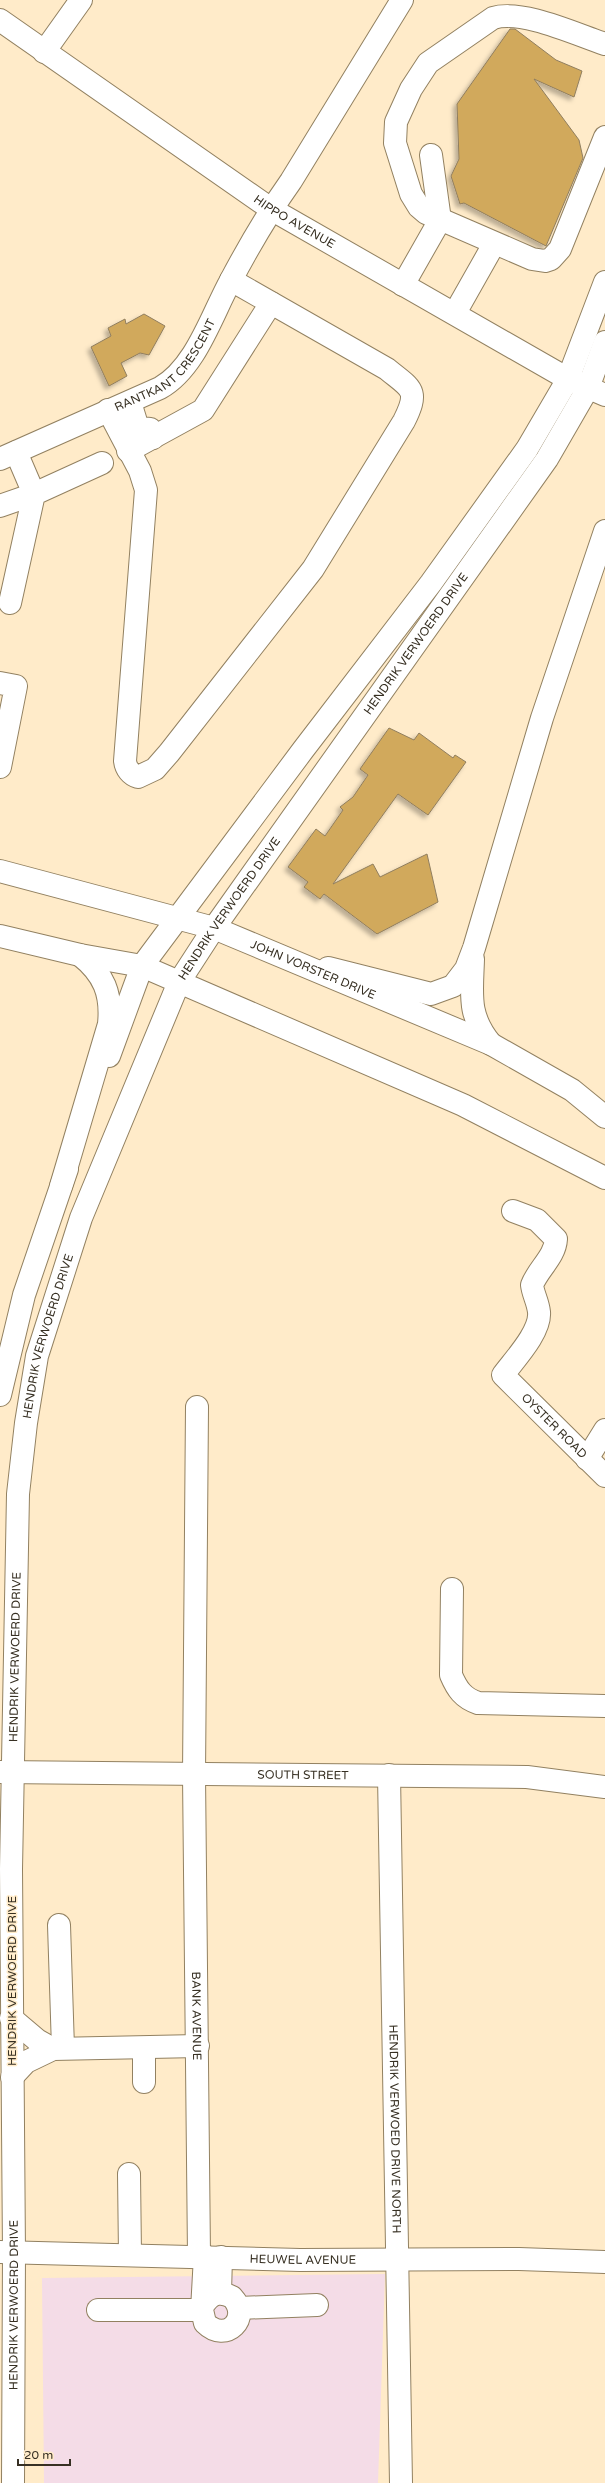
<svg xmlns="http://www.w3.org/2000/svg" width="605" height="2483" viewBox="0 0 605 2483" font-family="'Varela Round',sans-serif">
	<style>
		.education { fill: #f4dce7 }
		.building { fill: #d1a95b; stroke: #907e5f; filter: url(#shadow) }
		.lines { fill: none; stroke-linecap: round; stroke-linejoin: round }
		.minor-casing { stroke: #928161; stroke-width: 24 }
		.major-casing { stroke: #928161; stroke-width: 24 }
		.minor { stroke: #fff; stroke-width: 22 }
		.major { stroke: #fff; stroke-width: 22 }
		.labels { text-anchor: middle; dominant-baseline: central; stroke-width: 3; stroke-linejoin: round; paint-order: stroke }
		.street-label { font-size: 12px; fill: #373023; stroke: #ffebc9 }
	</style>
	<defs>
		<filter id="shadow"><feDropShadow dx="-3.5" dy="3.5" stdDeviation="2" flood-color="#0004"/></filter>
	</defs>
	<rect width="100%" height="100%" fill="#ffebc9"/>
	<path class="education" d="M385 2274 378 2483H44L42 2278Z"/>
	<g class="building">
		<path d="M510 29H515L556 60 582 71 574 97 534 79 579 140 583 158 546 246 464 203 460 204 451 176 459 159 457 104Z"/>
		<path d="M144 314 165 326 149 355 140 353 121 363 127 376 109 386 91 347 111 336 108 328 125 319 126 324Z"/>
		<path d="M389 728 414 740 419 733 453 758 455 755 466 762 428 815 398 794 333 884 373 864 380 877 427 854 438 902 377 934 324 894 320 899 304 887 308 882 288 867 316 829 325 836 343 810 340 807 353 797 368 775 360 769Z"/>
	</g>
	<g class="lines">
		<defs>
			<g id="minor">
				<path id="s1" d="M0 20 271 209 568 379 605 395"/>
				<path d="M605 44C575 34 522 9 493 18L428 63 411 89 396 122 395 143 411 194 419 207 426 213 532 259 545 261 551 259 560 249 605 137"/>
				<path d="M44 52 81 0"/>
				<path d="M403 285 440 220 431 155"/>
				<path d="M455 313 494 244"/>
				<path d="M130 402 137 425 140 428 150 429 153 438"/>
				<path d="M108 410 140 471 146 490 125 761C126 769 131 775 138 777L155 769 169 753 313 569 404 421C420 389 411 389 387 369L231 280"/>
				<path d="M128 451 203 410 271 303"/>
				<path id="s2" d="M0 459 160 388C196 368 212 314 231 280 249 246 269 212 291 181L402 0"/>
				<path d="M0 506 34 494 16 452"/>
				<path d="M10 603 34 494 102 463"/>
				<path d="M0 683 16 686 0 767"/>
				<path d="M473 959C472 994 467 1015 491 1044"/>
				<path d="M328 968 431 994 453 986 466 969 474 948 542 718 605 531"/>
				<path d="M109 1056 142 966"/>
				<path id="s3" d="M513 1211 537 1220 556 1239C555 1257 538 1269 532 1285 533 1294 538 1302 539 1312 541 1332 514 1360 503 1375L605 1476"/>
				<path d="M0 1395 24 1295 67 1169"/>
				<path id="s4" d="M197 1407 194 1775 199 2256"/>
				<path d="M587 1459 605 1430"/>
				<path d="M452 1589 451 1675C457 1689 463 1698 478 1703L605 1706"/>
				<path id="s5" d="M0 1772 527 1777 605 1787"/>
				<path id="s6" d="M389 1775 401 2483"/>
				<path d="M59 1925 63 2048"/>
				<path d="M11 2018 37 2040 53 2049"/>
				<path d="M12 2077 26 2062 53 2049 198 2046"/>
				<path d="M144 2082V2048"/>
				<path d="M129 2174 130 2255"/>
				<path id="s7" d="M0 2252 300 2260 519 2259 605 2262"/>
				<path d="M220 2293 221 2257"/>
				<path d="M204 2304C212 2293 220 2291 232 2297 252 2318 226 2344 205 2323L202 2310 205 2256"/>
				<path d="M239 2308 317 2305"/>
				<path d="M98 2310H202"/>
				<path id="s8" d="M13 2483 14 2253 11 1869 18 1494 26 1423 37 1356 81 1218 179 982"/>
			</g>
			<g id="major">
				<path id="s9" d="M0 871 214 928 491 1044 572 1090 605 1117"/>
				<path d="M0 936 80 955 142 966 463 1105 605 1178"/>
				<path d="M142 966 303 750 431 583 527 449 568 379 605 282"/>
				<path id="s10" d="M179 982 214 928 547 459 588 388 605 342"/>
				<path d="M61 1186 109 1024C112 994 104 974 80 955"/>
			</g>
		</defs>
		<use href="#minor" class="minor-casing"/>
		<use href="#major" class="major-casing"/>
		<use href="#minor" class="minor"/>
		<use href="#major" class="major"/>
	</g>
	<g class="labels">
		<g class="street-label">
			<text stroke="none"><textPath href="#s1" startOffset="357">HIPPO AVENUE</textPath></text>
			<text stroke="none"><textPath href="#s2" startOffset="194">RANTKANT CRESCENT</textPath></text>
			<text stroke="none"><textPath href="#s10" startOffset="413">HENDRIK VERWOERD DRIVE</textPath></text>
			<text stroke="none"><textPath href="#s10" startOffset="89">HENDRIK VERWOERD DRIVE</textPath></text>
			<text stroke="none"><textPath href="#s9" startOffset="329">JOHN VORSTER DRIVE</textPath></text>
			<text stroke="none"><textPath href="#s8" startOffset="1150">HENDRIK VERWOERD DRIVE</textPath></text>
			<text stroke="none"><textPath href="#s3" startOffset="279">OYSTER ROAD</textPath></text>
			<text stroke="none"><textPath href="#s8" startOffset="826">HENDRIK VERWOERD DRIVE</textPath></text>
			<text stroke="none"><textPath href="#s5" startOffset="303">SOUTH STREET</textPath></text>
			<text transform="translate(12 1981) rotate(-90)">HENDRIK VERWOERD DRIVE</text>
			<text stroke="none"><textPath href="#s4" startOffset="609">BANK AVENUE</textPath></text>
			<text stroke="none"><textPath href="#s6" startOffset="354">HENDRIK VERWOED DRIVE NORTH</textPath></text>
			<text stroke="none"><textPath href="#s7" startOffset="303">HEUWEL AVENUE</textPath></text>
			<text stroke="none"><textPath href="#s8" startOffset="178">HENDRIK VERWOERD DRIVE</textPath></text>
		</g>
	</g>
	<path d="M18 2459v6h52v-6" fill="none" stroke="#373023" stroke-width="2"/>
	<text x="24" y="2459" font-size="12" fill="#373023" stroke="#ffebc9" stroke-width="3" paint-order="stroke">20 m</text>
</svg>
